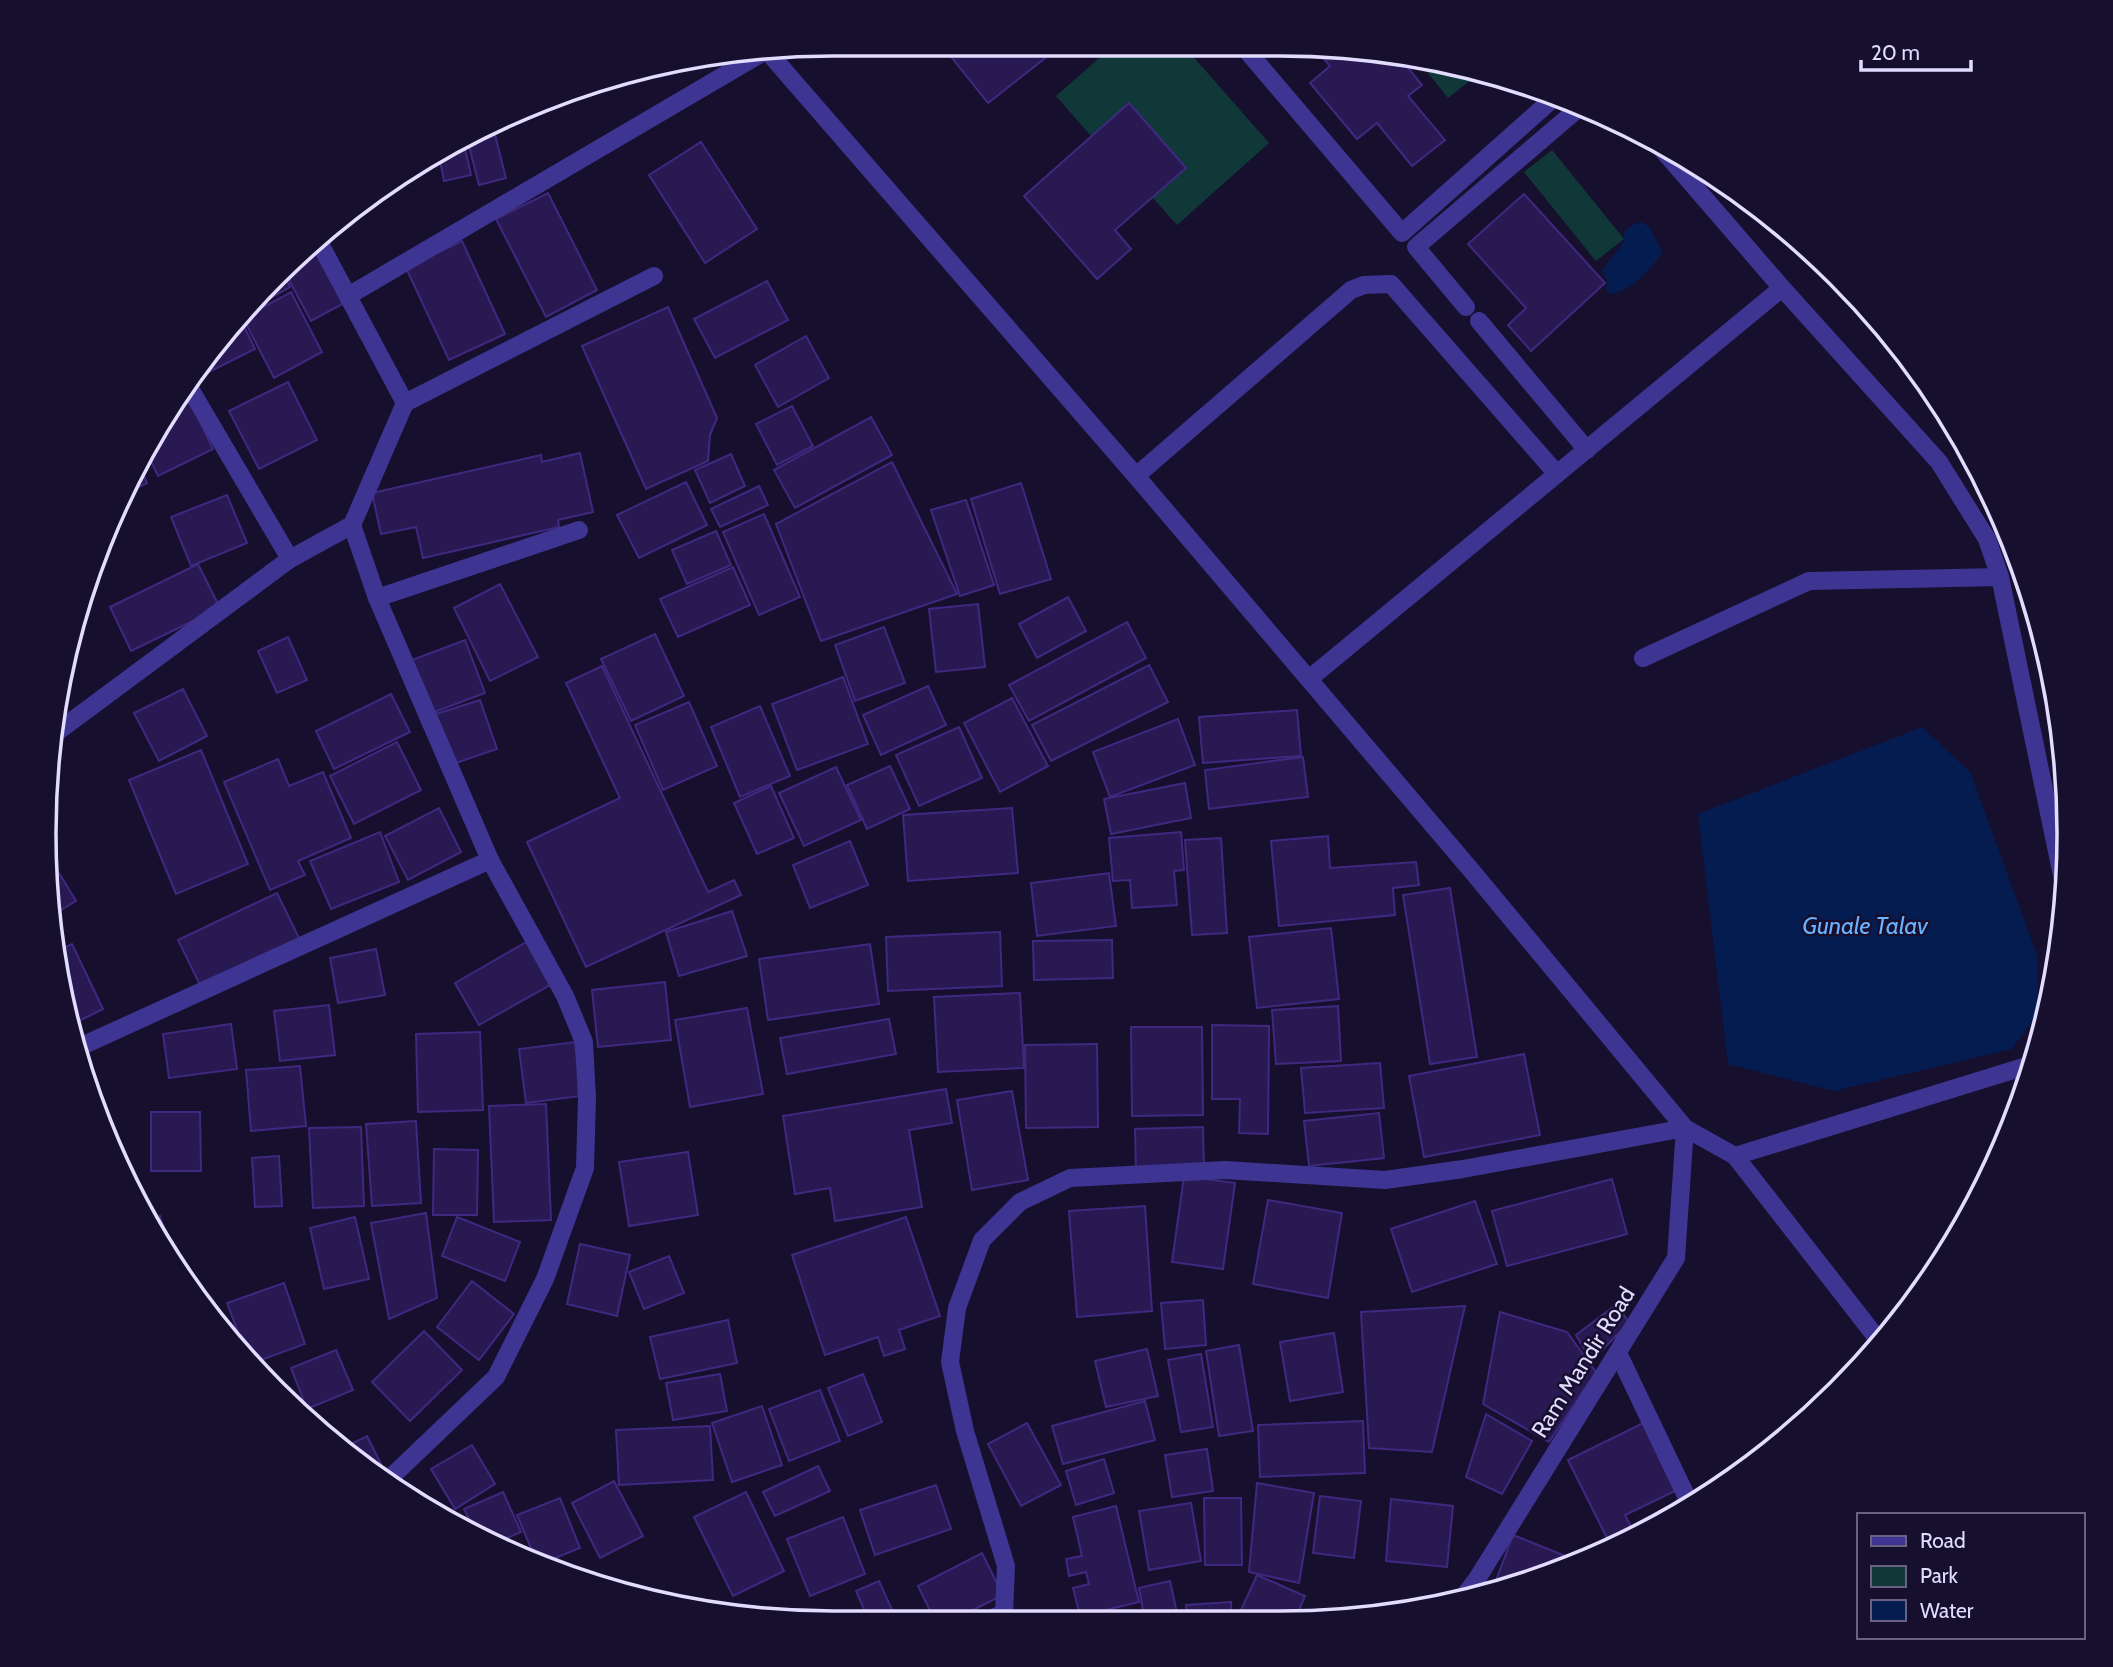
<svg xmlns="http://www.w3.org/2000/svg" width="2113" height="1667" viewBox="0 0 2113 1667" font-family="Cabin,sans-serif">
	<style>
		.green { fill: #113839 }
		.water { fill: #051c51 }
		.building { fill: #281952; stroke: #3f2980; stroke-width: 2 }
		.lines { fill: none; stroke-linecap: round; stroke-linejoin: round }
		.minor { stroke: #3e3592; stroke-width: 18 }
		.labels { text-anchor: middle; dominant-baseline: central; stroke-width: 5; stroke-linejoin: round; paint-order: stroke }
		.street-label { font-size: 23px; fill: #e2dcff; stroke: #160f2e }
		.water-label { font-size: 24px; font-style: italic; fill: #6ab2ff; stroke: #160f2e }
		.rim { fill: none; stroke: #e2dcff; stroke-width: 3.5 }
	</style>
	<rect width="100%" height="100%" fill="#160f2e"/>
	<g class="green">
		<path d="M1114 45H1183L1269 143 1177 225 1152 197 1185 168 1129 103 1091 136 1056 96Z"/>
		<path d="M1420 63 1464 72 1471 80 1448 98Z"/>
		<path d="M1552 150 1624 239 1596 261 1524 172Z"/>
	</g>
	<g class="water">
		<path d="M1642 222 1650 228 1662 251C1652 270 1632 290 1611 294L1606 290 1607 280 1602 271 1624 241V232L1634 224Z"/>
		<path d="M1922 727 1970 772 2038 958V1013L2012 1049 1834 1091 1728 1064 1698 814Z"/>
	</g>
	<g class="building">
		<path d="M941 44 1062 45 988 103Z"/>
		<path d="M1313 45H1331L1401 59 1422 85 1408 96 1445 140 1412 166 1377 123 1357 139 1310 83 1330 66Z"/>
		<path d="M1129 103 1186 168 1115 230 1131 249 1097 279 1024 196Z"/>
		<path d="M493 127 506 178 479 185 467 138Z"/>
		<path d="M463 140 471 175 444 181 438 150Z"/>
		<path d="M701 142 757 229 705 263 649 175Z"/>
		<path d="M548 193 597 290 546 317 496 219Z"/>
		<path d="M1524 194 1605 283 1531 351 1508 325 1526 308 1468 244Z"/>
		<path d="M462 241 505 334 449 360 406 268Z"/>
		<path d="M319 249 348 301 311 321 283 269Z"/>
		<path d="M281 270 290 287 249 310 275 275Z"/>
		<path d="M767 281 788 320 715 358 694 319Z"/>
		<path d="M291 292 322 352 274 378 243 318Z"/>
		<path d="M668 307 717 418 710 435 708 461 646 489 582 346Z"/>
		<path d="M242 322 255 349 209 372 206 366 237 324Z"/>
		<path d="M806 336 829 378 778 407 755 365Z"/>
		<path d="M288 382 317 440 259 469 229 411Z"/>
		<path d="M187 394 213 449 158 476 145 449 150 438 183 396Z"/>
		<path d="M792 406 813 446 777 465 756 424Z"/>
		<path d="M871 417 892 455 795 508 774 470Z"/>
		<path d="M580 453 593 512 558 520 559 527 423 558 416 527 381 534 372 493 541 455 542 462Z"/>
		<path d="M731 454 745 486 710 503 695 470Z"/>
		<path d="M892 462 957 594 821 641 776 524Z"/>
		<path d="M139 465 147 483 127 493Z"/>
		<path d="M686 482 707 525 639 558 617 515Z"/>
		<path d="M1021 483 1051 579 1000 594 971 499Z"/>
		<path d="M759 486 768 505 720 527 711 509Z"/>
		<path d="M227 495 247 543 191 566 171 517Z"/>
		<path d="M966 500 994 585 960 596 931 510Z"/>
		<path d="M764 514 800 597 759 615 723 532Z"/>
		<path d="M716 531 731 565 687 584 672 550Z"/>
		<path d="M198 564 220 608 131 651 110 607Z"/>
		<path d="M733 567 750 605 678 637 660 599Z"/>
		<path d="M500 584 538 657 490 681 454 608Z"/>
		<path d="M1068 597 1086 631 1037 658 1019 624Z"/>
		<path d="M978 604 985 667 936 672 929 609Z"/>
		<path d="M1127 622 1146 658 1029 721 1009 685Z"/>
		<path d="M884 627 905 683 855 701 835 645Z"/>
		<path d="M655 634 684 696 631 721 601 659Z"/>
		<path d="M288 637 307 680 277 693 258 651Z"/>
		<path d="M465 640 485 693 432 713 412 660Z"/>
		<path d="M1149 665 1168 702 1051 761 1032 725Z"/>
		<path d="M602 666 708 892 734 880 741 895 586 967 527 842 620 798 566 683Z"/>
		<path d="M843 677 868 744 797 770 772 704Z"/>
		<path d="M928 686 946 725 881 755 863 715Z"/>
		<path d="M183 689 207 736 159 761 134 713Z"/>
		<path d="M391 694 410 732 334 769 316 731Z"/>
		<path d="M1012 698 1048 766 1000 792 964 723Z"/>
		<path d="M480 700 497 749 450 765 433 715Z"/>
		<path d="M689 702 717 766 663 790 635 725Z"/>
		<path d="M760 706 790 776 740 797 711 727Z"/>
		<path d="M1297 710 1301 756 1203 763 1199 717Z"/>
		<path d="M1178 719 1195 765 1110 797 1093 752Z"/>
		<path d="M959 727 982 778 919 806 896 755Z"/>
		<path d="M397 742 421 790 354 824 330 776Z"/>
		<path d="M201 750 248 864 176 894 129 780Z"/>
		<path d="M1303 757 1308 797 1209 809 1205 770Z"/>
		<path d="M278 759 289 786 323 772 351 838 298 861 305 875 270 890 224 782Z"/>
		<path d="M890 766 910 809 867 829 847 785Z"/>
		<path d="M836 767 861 820 804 846 779 793Z"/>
		<path d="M1185 783 1191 818 1111 834 1104 799Z"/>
		<path d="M771 786 794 838 757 854 734 803Z"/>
		<path d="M439 808 461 852 408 880 385 836Z"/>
		<path d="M1012 808 1018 873 908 881 903 815Z"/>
		<path d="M380 832 399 882 331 909 310 861Z"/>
		<path d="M1181 832 1184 870 1174 871 1177 905 1132 908 1130 880 1113 881 1109 838Z"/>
		<path d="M1328 836 1330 868 1416 862 1419 885 1393 888 1395 915 1279 926 1271 841Z"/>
		<path d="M1221 838 1227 933 1192 935 1185 840Z"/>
		<path d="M850 841 868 885 810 908 793 865Z"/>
		<path d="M56 868 76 901 54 914 49 873Z"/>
		<path d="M1109 873 1116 926 1037 936 1031 883Z"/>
		<path d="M1450 888 1477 1057 1430 1064 1403 895Z"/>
		<path d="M277 893 300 940 201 987 178 940Z"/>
		<path d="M732 911 747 956 679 976 666 932Z"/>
		<path d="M1331 928 1339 999 1257 1008 1249 937Z"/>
		<path d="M1000 932 1002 986 888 991 886 937Z"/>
		<path d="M1112 940 1113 978 1034 980 1033 941Z"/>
		<path d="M528 941 552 984 479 1025 455 983Z"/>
		<path d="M72 944 103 1009 69 1026 59 950Z"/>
		<path d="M870 944 879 1004 768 1020 759 959Z"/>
		<path d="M376 949 385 995 338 1003 330 958Z"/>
		<path d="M665 982 671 1040 598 1047 592 990Z"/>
		<path d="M1020 993 1024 1068 938 1072 934 997Z"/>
		<path d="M329 1005 335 1055 280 1061 274 1011Z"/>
		<path d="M1338 1006 1341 1061 1276 1064 1272 1010Z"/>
		<path d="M747 1008 763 1094 690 1107 675 1020Z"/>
		<path d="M889 1019 896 1054 787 1074 780 1038Z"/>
		<path d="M231 1024 237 1069 169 1078 163 1034Z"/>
		<path d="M1212 1025 1269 1026 1268 1134 1239 1133 1240 1099H1212Z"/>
		<path d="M1131 1027H1202L1203 1115 1132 1116Z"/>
		<path d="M480 1032 483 1110 418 1112 416 1034Z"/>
		<path d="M575 1042 581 1096 526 1103 519 1049Z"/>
		<path d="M1097 1044 1098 1127 1026 1128 1025 1045Z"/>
		<path d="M1524 1054 1540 1135 1424 1157 1409 1076Z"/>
		<path d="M1380 1063 1384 1108 1305 1113 1301 1068Z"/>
		<path d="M300 1066 306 1126 251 1131 246 1070Z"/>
		<path d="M946 1089 952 1123 909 1130 922 1207 835 1221 830 1188 795 1194 783 1116Z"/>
		<path d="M1012 1091 1028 1180 972 1190 957 1100Z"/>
		<path d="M546 1104 551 1220 494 1222 489 1106Z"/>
		<path d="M151 1112H200L201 1171H151Z"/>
		<path d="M1379 1113 1384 1158 1309 1166 1304 1121Z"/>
		<path d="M416 1121 421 1203 372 1206 366 1124Z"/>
		<path d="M361 1127 364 1206 313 1208 309 1128Z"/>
		<path d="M1203 1127 1204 1169 1136 1170 1135 1129Z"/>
		<path d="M434 1149 478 1150 477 1215H433Z"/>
		<path d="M688 1152 698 1215 629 1226 619 1162Z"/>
		<path d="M279 1156 282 1206 255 1207 252 1158Z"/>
		<path d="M1184 1176 1235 1183 1223 1269 1172 1262Z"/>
		<path d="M1612 1179 1627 1234 1507 1266 1492 1211Z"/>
		<path d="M1268 1200 1342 1213 1328 1298 1253 1284Z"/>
		<path d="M1475 1201 1497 1264 1412 1292 1391 1229Z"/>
		<path d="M1145 1206 1152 1311 1077 1317 1069 1211Z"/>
		<path d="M426 1213 437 1298 389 1319 371 1223Z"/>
		<path d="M160 1216 173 1261 146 1220Z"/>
		<path d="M355 1217 369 1279 324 1289 310 1228Z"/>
		<path d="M457 1217 520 1242 505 1281 442 1256Z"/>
		<path d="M906 1217 940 1316 899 1330 905 1349 884 1356 878 1337 825 1355 792 1255Z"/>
		<path d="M580 1244 630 1255 617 1316 567 1304Z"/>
		<path d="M669 1256 684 1293 644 1309 629 1272Z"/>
		<path d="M472 1281 514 1314 479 1360 437 1327Z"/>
		<path d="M284 1283 305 1344 250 1364 227 1303Z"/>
		<path d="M1203 1300 1206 1345 1165 1349 1161 1303Z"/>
		<path d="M1617 1304 1629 1323 1591 1361 1576 1335Z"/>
		<path d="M1465 1306 1432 1452 1369 1448 1361 1312Z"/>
		<path d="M1500 1312 1567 1332 1596 1372 1549 1442 1483 1404Z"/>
		<path d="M728 1320 737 1363 660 1379 650 1337Z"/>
		<path d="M424 1331 462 1370 410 1421 372 1382Z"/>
		<path d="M1334 1333 1343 1392 1290 1401 1280 1342Z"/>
		<path d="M1239 1345 1253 1431 1219 1436 1206 1351Z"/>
		<path d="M1147 1349 1158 1396 1106 1407 1095 1361Z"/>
		<path d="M336 1350 353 1390 307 1409 291 1368Z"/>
		<path d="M1201 1354 1213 1427 1181 1432 1168 1360Z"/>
		<path d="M720 1374 727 1411 673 1420 666 1383Z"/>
		<path d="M863 1374 882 1422 848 1436 828 1388Z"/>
		<path d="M820 1390 840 1441 789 1461 769 1409Z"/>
		<path d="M1145 1401 1155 1440 1063 1464 1052 1426Z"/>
		<path d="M762 1406 782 1465 732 1482 712 1423Z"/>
		<path d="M1486 1414 1532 1441 1502 1494 1466 1477Z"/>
		<path d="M1363 1421 1365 1473 1260 1477 1258 1425Z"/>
		<path d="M1027 1423 1061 1485 1021 1506 988 1444Z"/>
		<path d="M1643 1423 1677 1490 1625 1515 1635 1534 1610 1544 1568 1460Z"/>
		<path d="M710 1426 713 1480 619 1485 616 1430Z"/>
		<path d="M367 1436 384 1470 376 1474 353 1460 341 1449Z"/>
		<path d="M472 1445 495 1484 455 1509 431 1469Z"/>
		<path d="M1207 1449 1213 1491 1172 1497 1165 1455Z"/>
		<path d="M1104 1459 1114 1493 1076 1505 1066 1471Z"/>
		<path d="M818 1466 830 1491 775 1516 763 1492Z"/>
		<path d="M614 1481 643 1536 600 1558 572 1503Z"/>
		<path d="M1257 1483 1314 1493 1299 1583 1249 1572Z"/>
		<path d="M936 1485 951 1529 875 1555 860 1510Z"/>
		<path d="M503 1492 521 1532 496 1543 474 1530 464 1509Z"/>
		<path d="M746 1492 784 1571 733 1596 694 1517Z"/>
		<path d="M1320 1496 1361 1501 1354 1558 1313 1553Z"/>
		<path d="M560 1498 580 1548 538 1565 517 1515Z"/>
		<path d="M1204 1498H1241L1242 1565H1205Z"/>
		<path d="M1391 1499 1453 1506 1447 1567 1386 1561Z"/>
		<path d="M1682 1500 1686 1509 1674 1518 1642 1531 1638 1523Z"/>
		<path d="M1191 1503 1201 1561 1149 1570 1139 1511Z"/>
		<path d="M1116 1506 1139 1602 1080 1616 1073 1588 1089 1584 1086 1572 1069 1576 1066 1559 1082 1556 1073 1517Z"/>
		<path d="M843 1517 865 1574 810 1596 787 1539Z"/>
		<path d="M1513 1535 1573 1559 1491 1594Z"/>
		<path d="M982 1553 1003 1595 947 1623H936L918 1586Z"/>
		<path d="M1257 1575 1305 1596 1294 1622 1236 1621Z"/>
		<path d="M879 1581 898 1623H870L856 1591Z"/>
		<path d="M1170 1581 1179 1622H1145L1139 1588Z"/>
		<path d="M1231 1602 1232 1622H1187L1186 1605Z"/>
	</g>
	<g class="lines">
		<g class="minor">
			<path d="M1242 45 1402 233 1556 96"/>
			<path d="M768 52 1136 476 1471 870 1685 1128 1735 1156 2033 1064"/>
			<path d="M1655 141 1782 288 1939 462 1987 539 2000 577 2066 895"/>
			<path d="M348 296 762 53"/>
			<path d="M1466 307 1416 247 1580 107"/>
			<path d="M1479 321 1587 450"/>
			<path d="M189 387 290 559"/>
			<path d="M405 403 654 276"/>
			<path d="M1136 476 1351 290 1364 285 1391 284 1557 474"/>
			<path d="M352 525 377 598 490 860 565 996 584 1042 587 1098 585 1168 545 1279 496 1377 388 1480"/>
			<path d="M377 598 579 530"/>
			<path d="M1643 658 1809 581 2000 577"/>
			<path d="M1309 679 1782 288"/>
			<path d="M57 732 290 559 352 525 405 403 319 242"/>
			<path d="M75 1049 490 860"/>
			<path d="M1735 1156 1880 1342"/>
			<path d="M1618 1353 1691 1506"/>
			<path d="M1461 1600 1477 1579 1676 1258 1685 1128"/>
			<path d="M981 1623 1004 1613 1006 1566 965 1431 950 1362 957 1308 982 1240 1020 1202 1070 1178 1225 1170 1385 1180 1463 1169 1685 1128"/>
		</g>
	</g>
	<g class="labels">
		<g class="street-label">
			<text transform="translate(1583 1362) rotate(-58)">Ram Mandir Road</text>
		</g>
		<g class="water-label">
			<text x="1865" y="925">Gunale Talav</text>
		</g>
	</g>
	<path d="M0 0H2113V1667H0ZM833 56H1280A777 777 0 0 1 2057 833V834A777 777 0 0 1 1280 1611H833A777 777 0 0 1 56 834V833A777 777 0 0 1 833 56Z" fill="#160f2e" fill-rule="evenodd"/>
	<path class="rim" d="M833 56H1280A777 777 0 0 1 2057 833V834A777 777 0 0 1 1280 1611H833A777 777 0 0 1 56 834V833A777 777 0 0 1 833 56Z"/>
	<rect x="1857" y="1513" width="228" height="126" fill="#160f2e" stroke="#686182" stroke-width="2"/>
	<rect x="1871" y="1536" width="35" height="10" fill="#3e3592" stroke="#686182" stroke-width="2"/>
	<text x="1920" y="1548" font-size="21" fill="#e2dcff">Road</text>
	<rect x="1871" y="1566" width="35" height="21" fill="#113839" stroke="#686182" stroke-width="2"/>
	<text x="1920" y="1583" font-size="21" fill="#e2dcff">Park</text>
	<rect x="1871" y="1600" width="35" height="21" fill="#051c51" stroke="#686182" stroke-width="2"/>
	<text x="1920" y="1618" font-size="21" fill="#e2dcff">Water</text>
	<path d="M1861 60v10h110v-10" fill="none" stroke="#e2dcff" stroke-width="3.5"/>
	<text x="1871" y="60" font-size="21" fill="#e2dcff" stroke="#160f2e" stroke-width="5" paint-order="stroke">20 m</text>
</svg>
